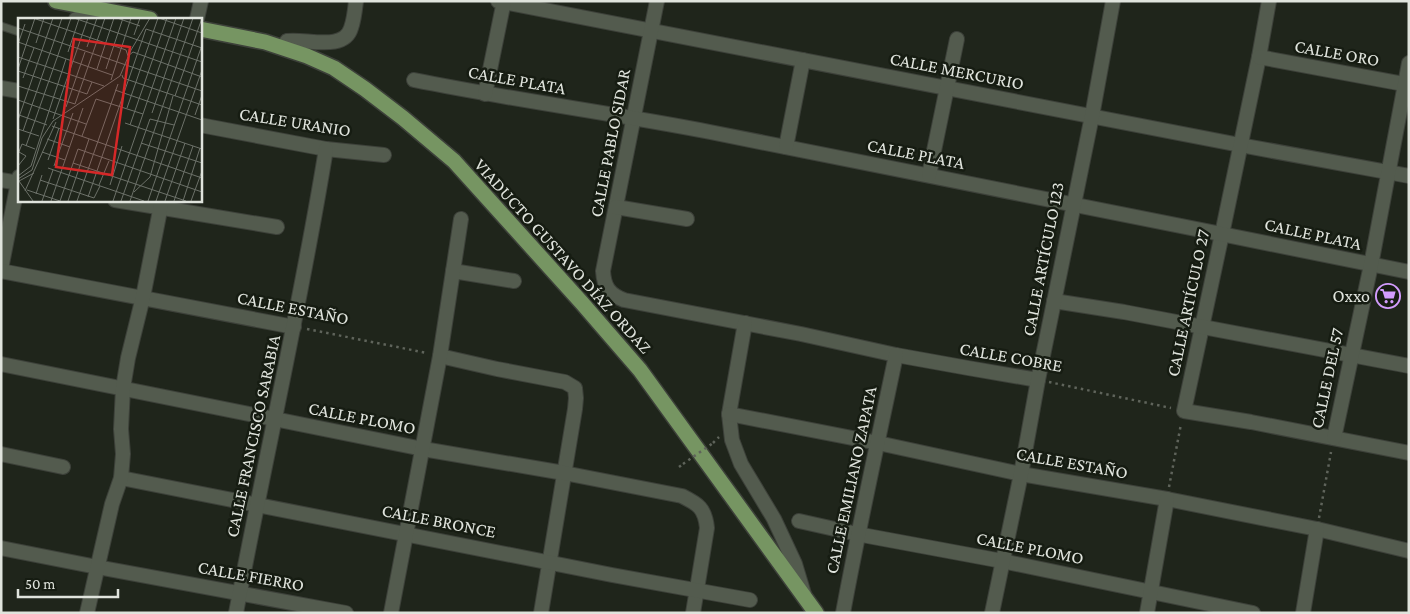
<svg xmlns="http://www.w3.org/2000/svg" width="1410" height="614" viewBox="0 0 1410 614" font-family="'Crimson Pro',serif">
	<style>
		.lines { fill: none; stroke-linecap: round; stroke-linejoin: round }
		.lane-casing { stroke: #3d413a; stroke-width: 9 }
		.street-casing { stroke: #3d413a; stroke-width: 16 }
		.primary-casing { stroke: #3d413a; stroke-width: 18 }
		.path { stroke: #5f645b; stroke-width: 2.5; stroke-dasharray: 2.5 4; stroke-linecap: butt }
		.lane { stroke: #535b4e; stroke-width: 7 }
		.street { stroke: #535b4e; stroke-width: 14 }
		.primary { stroke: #769562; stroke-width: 15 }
		.path-bridge { stroke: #5f645b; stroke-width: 2.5; stroke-dasharray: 2.5 4; stroke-linecap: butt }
		.labels { text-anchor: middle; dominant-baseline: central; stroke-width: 5; stroke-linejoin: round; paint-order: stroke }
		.street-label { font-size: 18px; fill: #e0e4dd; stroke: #161c12 }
		.poi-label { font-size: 18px; fill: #e0e4dd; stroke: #161c12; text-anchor: end }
		.inset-road { fill: none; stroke: #6c7169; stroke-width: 1 }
		.view { fill: #d62828; fill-opacity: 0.15; stroke: #d62828; stroke-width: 2.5 }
		.inset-edge { fill: none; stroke: #e0e4dd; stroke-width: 2.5 }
	</style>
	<rect width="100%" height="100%" fill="#1f251b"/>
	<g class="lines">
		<defs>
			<path id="lane" d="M1 26 19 32"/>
			<g id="street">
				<path d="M498 1 1240 145 1409 176"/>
				<path d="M657 1 603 271C604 287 609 294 624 300L801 334 896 355 968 368 1038 380"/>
				<path d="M1269 1 1259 57 1222 234 1184 411 1251 422 1409 453"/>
				<path d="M76 19 107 11"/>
				<path d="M197 19 201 1"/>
				<path d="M283 48 287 41C305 38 344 52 351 28 354 20 355 10 356 1"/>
				<path d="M1259 57 1409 85"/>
				<path d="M414 80C513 100 612 113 710 132 943 177 1176 225 1409 272"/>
				<path d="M1 88 19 91"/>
				<path d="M485 94 504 1"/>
				<path d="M200 125 326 149 384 155"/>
				<path d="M786 147 803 60"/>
				<path d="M929 175 957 39"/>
				<path d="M1 180 19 183"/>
				<path d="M115 200 277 227"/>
				<path d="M616 207 687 219"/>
				<path d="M1 269 19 177"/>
				<path d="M1 271 294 327"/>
				<path d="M453 271 514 281"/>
				<path d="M1054 301 1124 312 1409 366"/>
				<path d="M745 323 729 414 732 440 741 464 774 519 795 564 804 594"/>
				<path d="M440 356 497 369 565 382 575 388 576 398 575 409 541 613"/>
				<path d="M1 364 423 449 564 473 682 496C698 504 705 508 707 528L693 613"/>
				<path d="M729 414 878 443 1021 474 1167 499 1317 529 1409 551"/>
				<path d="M1334 438 1371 265 1409 63"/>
				<path d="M1 454 63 467"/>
				<path d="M121 478 612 575 750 600"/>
				<path d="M799 521 857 534 1002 561 1253 613"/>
				<path d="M1 548 97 567 346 613"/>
				<path d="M87 613 112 504 121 478 123 454 121 429 123 388 128 358 143 297 162 200"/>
				<path d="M236 613C265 458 301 304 326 149"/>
				<path d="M391 613 440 356 461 219"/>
				<path d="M843 613C859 526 878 441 896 355"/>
				<path d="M992 613 1021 474 1038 380 1092 116 1113 1"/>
				<path d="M1147 613 1167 499"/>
				<path d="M1303 613 1317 529"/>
			</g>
			<g id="primary">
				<path d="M56 1 150 19"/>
				<path d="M200 29 265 42 307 56 334 68 365 89 403 118 454 161 582 303 640 370 816 613"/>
			</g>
		</defs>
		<use href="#lane" class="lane-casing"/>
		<use href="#street" class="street-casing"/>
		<use href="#primary" class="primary-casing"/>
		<g class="path">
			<path d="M307 329 427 353"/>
			<path d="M1049 382 1171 408"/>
			<path d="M713 443 719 437"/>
			<path d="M679 467 683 464"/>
			<path d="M1169 487 1181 424"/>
			<path d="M1319 518 1331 452"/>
		</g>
		<use href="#lane" class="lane"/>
		<use href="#street" class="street"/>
		<use href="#primary" class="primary"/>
		<path class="path-bridge" d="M683 464 713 443"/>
	</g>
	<defs>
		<symbol id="supermarket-ring" viewBox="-11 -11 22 22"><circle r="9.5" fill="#161c12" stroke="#d29cfd" stroke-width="1.5"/><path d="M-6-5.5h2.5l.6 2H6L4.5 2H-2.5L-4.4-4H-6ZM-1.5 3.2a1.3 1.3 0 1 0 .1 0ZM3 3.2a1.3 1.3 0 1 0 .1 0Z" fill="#d29cfd"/></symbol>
	</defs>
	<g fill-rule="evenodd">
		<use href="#supermarket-ring" x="1374" y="282" width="28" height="28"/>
	</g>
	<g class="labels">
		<g class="street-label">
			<text transform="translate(1337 53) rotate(10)">CALLE ORO</text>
			<text transform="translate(957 71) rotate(11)">CALLE MERCURIO</text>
			<text transform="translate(517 80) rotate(10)">CALLE PLATA</text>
			<text transform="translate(295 122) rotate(9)">CALLE URANIO</text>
			<text transform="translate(610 143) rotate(-79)">CALLE PABLO SIDAR</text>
			<text transform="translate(916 154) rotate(11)">CALLE PLATA</text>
			<text transform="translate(1313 234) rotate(12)">CALLE PLATA</text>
			<text transform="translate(563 256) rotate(48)">VIADUCTO GUSTAVO DÍAZ ORDAZ</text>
			<text transform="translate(1043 259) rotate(-79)">CALLE ARTÍCULO 123</text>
			<text transform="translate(1188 303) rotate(-78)">CALLE ARTÍCULO 27</text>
			<text transform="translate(293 308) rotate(11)">CALLE ESTAÑO</text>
			<text transform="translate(1011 357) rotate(10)">CALLE COBRE</text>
			<text transform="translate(1327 378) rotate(-78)">CALLE DEL 57</text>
			<text transform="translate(362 418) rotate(11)">CALLE PLOMO</text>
			<text transform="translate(253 436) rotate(-78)">CALLE FRANCISCO SARABIA</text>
			<text transform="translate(1072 463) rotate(10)">CALLE ESTAÑO</text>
			<text transform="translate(851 480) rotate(-78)">CALLE EMILIANO ZAPATA</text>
			<text transform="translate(439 521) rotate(11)">CALLE BRONCE</text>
			<text transform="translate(1030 548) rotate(11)">CALLE PLOMO</text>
			<text transform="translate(251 576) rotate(10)">CALLE FIERRO</text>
		</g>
		<g class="poi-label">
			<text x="1370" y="296">Oxxo</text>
		</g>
	</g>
	<g transform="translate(18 18)">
		<rect width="184" height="184" fill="#1f251b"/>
		<path class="inset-road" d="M15 0 108 32 110 38 115 34 184 59M56 0 184 44M99 0 122 8M141 0 184 15M0 10 184 73M116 17 122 0M0 24 94 57M18 25 26 0M0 26 7 6M69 29 79 0M50 34 61 1M0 39 86 68M0 51 17 0M79 51 96 0M88 51 105 0M0 53 69 76 74 64M104 57 105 60 184 87M5 60 16 30M93 62 113 0M0 68 57 86 87 0M97 72 184 102M157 78 184 0M0 82 68 106M48 89 67 34M109 90 140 0M134 95 166 0M1 97 29 107M177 97 184 77M35 101 70 0M0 102 35 0M107 105 184 131M112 107 149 0M34 108 184 160M0 111 21 118M5 113 44 0M64 118 78 81 125 96M29 121 52 129M123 125 184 145M8 128 53 0M24 134 47 142M0 136 4 126 17 131M30 142 41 110M55 145 168 183M0 148 8 138 1 134M36 148 55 95M30 150 126 183M0 158 13 148 48 41M0 161 14 152 24 120 35 103 102 58 113 32 132 0M22 162 76 180 82 168M81 167 91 143M92 167 104 128M9 172 42 183M7 173 38 104M116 174 132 159 155 78M18 176 24 157M70 179 128 11 184 30M15 183 1 163 16 155M24 183 35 152M33 183 65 90M42 183 60 131 184 174M50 183 71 121M59 183 100 66M95 183 158 0M103 183 132 101 156 107M112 183 175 0M130 183 184 27M138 183 184 52M147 183 167 125M156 183 175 128M165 183 182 130M173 183 184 153"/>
		<path class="view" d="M56 21 112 29 94 157 38 149Z"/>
		<rect width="184" height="184" class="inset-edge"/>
	</g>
	<rect width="1410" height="614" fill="none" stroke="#e0e4dd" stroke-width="5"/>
	<path d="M18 589v8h100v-8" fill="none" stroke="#e0e4dd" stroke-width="2.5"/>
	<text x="25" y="589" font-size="15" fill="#e0e4dd" stroke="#161c12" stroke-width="4" paint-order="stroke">50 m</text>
</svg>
